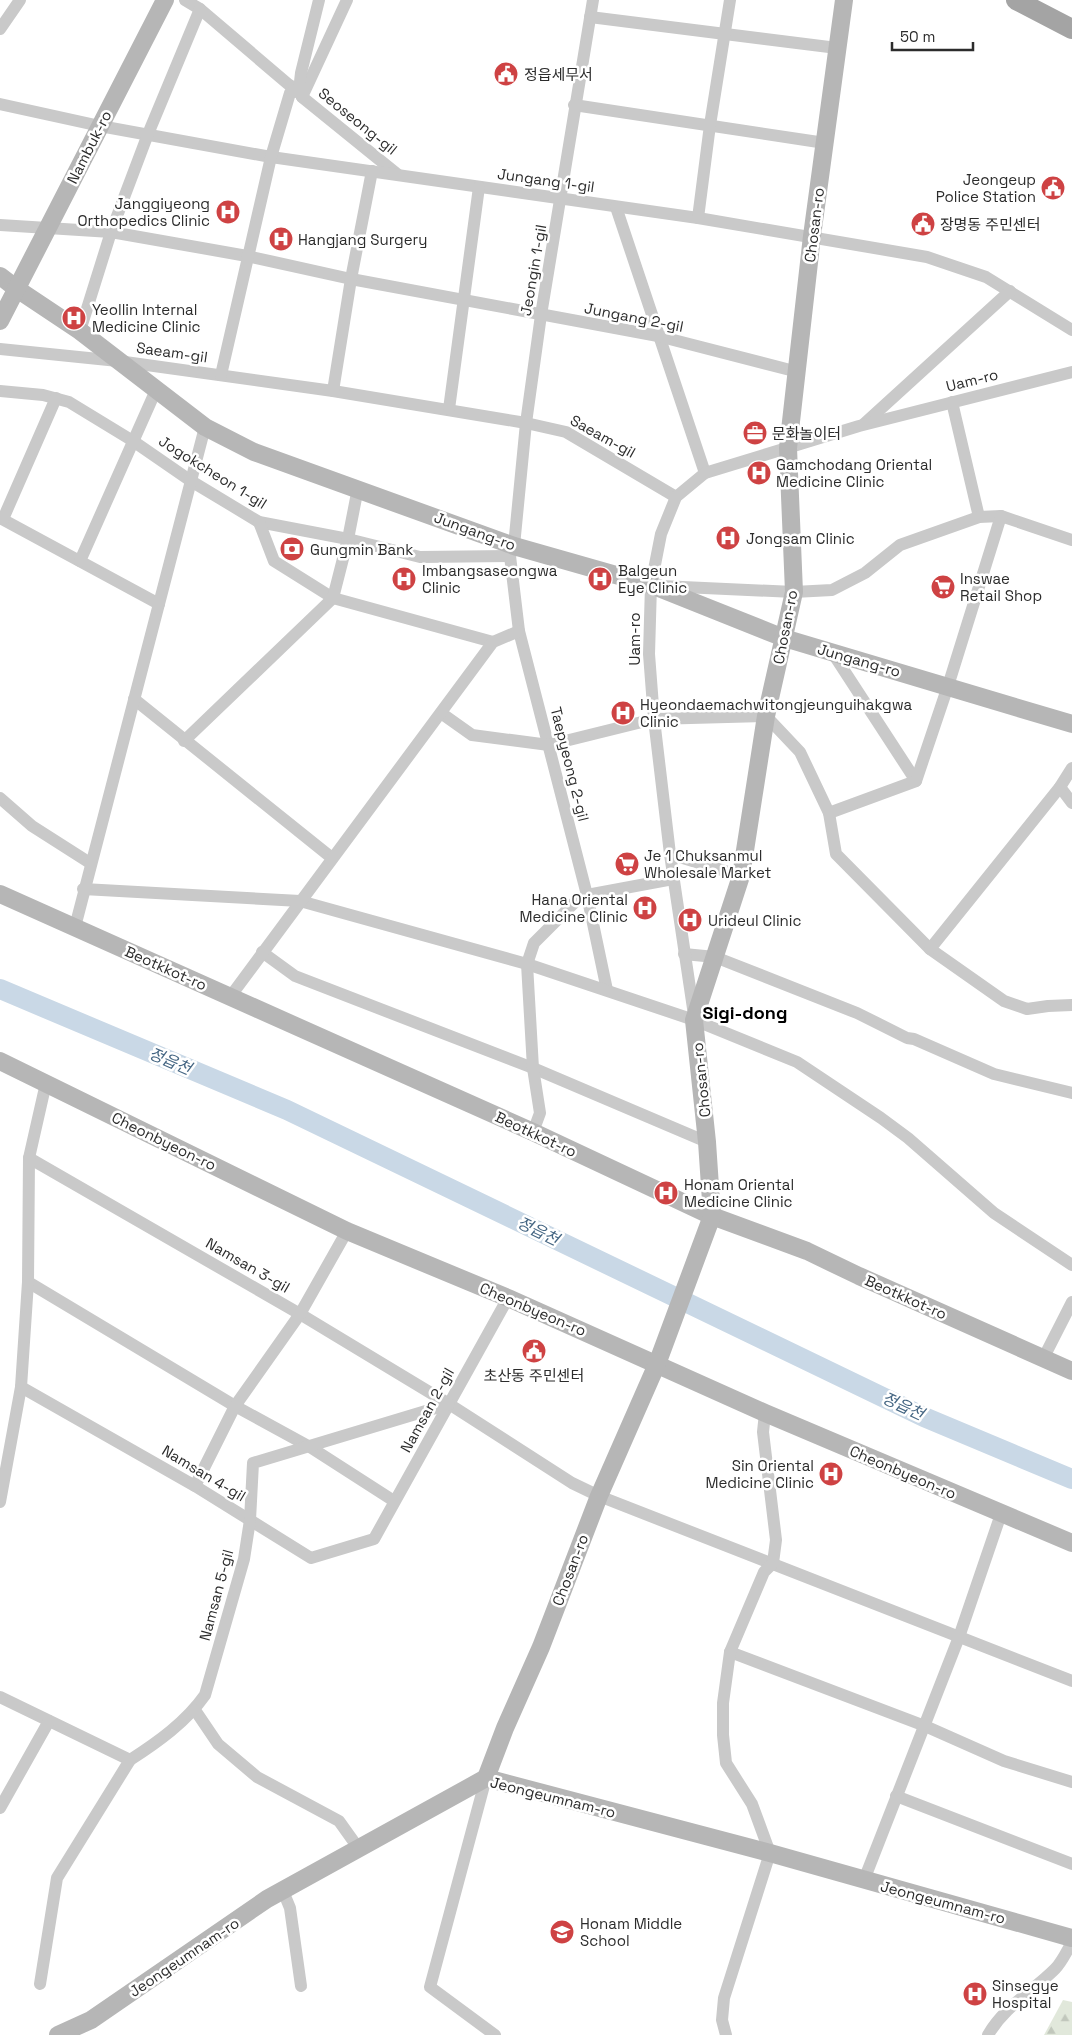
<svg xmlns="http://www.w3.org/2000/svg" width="1072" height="2035" viewBox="0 0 1072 2035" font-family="'Space Grotesk','Noto Sans KR',sans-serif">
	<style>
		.forest { fill: url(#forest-firs) }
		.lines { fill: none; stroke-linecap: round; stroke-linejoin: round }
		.river { stroke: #c9d8e6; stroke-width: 20 }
		.street { stroke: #c9c9c9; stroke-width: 12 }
		.secondary { stroke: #b6b6b6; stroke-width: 18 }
		.primary { stroke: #a4a4a4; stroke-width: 20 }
		.labels { text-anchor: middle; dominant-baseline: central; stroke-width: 5; stroke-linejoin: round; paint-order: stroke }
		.poi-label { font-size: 15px; fill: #2c2c2c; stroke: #fff; text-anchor: start }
		.street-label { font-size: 15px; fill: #2c2c2c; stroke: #fff }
		.water-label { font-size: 16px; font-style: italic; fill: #456683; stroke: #fff }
		.quarter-label { font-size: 18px; font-weight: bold; fill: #000; stroke: #fff }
	</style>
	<defs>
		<pattern id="forest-firs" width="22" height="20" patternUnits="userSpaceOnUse" patternTransform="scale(1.25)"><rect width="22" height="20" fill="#e1e8db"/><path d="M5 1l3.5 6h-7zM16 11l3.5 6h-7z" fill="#c1c7bc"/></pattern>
	</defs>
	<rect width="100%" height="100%" fill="#fff"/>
	<path class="forest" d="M1063 2000 1072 2002V2035H1044Z"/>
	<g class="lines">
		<path class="river" d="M0 989 287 1110 924 1417 1072 1479"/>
		<g class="street">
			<path d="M185 0 200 9 288 84 299 91 302 97 397 174"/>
			<path d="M593 0 541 315 526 423 514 546 510 556 519 631 587 895 607 990"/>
			<path d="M590 17 837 48"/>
			<path d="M0 29 20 0"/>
			<path d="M302 97 347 0"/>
			<path d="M0 104 100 126 271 157 698 218 927 257 986 277 1072 330"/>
			<path d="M574 105 825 143"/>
			<path d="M616 207 705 473"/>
			<path d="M698 218 710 125 730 0"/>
			<path d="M0 225 111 232 247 256 351 279 658 336 798 372"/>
			<path d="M80 331 111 232 148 134 200 9"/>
			<path d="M0 349 118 361 333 391 526 423 566 432 676 497"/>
			<path d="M221 375 271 157 290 93 299 91 301 73 319 0"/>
			<path d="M0 391 43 395 69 402 133 441 191 481 259 522 348 539 420 557 510 556"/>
			<path d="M333 391 351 279 372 171"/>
			<path d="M952 402 979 517"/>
			<path d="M449 409 479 187"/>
			<path d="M864 424 1010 291"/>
			<path d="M0 518 159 604"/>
			<path d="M3 519 56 398"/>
			<path d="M259 522 274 561 333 598 493 642"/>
			<path d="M80 561 156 390"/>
			<path d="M661 586 794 592 832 590 865 573 900 545 979 517 1001 516 1072 540"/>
			<path d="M832 652 916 781"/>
			<path d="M134 699 332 858"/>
			<path d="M441 713 472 735 549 745 654 719 766 716 800 752 829 813 836 854 930 949 1004 1001 1027 1009 1048 1006 1072 1005"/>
			<path d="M184 741 333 598 348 539 358 488"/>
			<path d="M1060 787 1072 803"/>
			<path d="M0 798 32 826 90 863"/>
			<path d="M829 813 916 781 948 686 1001 516"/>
			<path d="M670 854 741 876"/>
			<path d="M83 889 300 901 527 964 694 1020 797 1062 881 1118 908 1138 994 1213 1072 1265"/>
			<path d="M75 927 205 427"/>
			<path d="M930 949 1060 787 1072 768"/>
			<path d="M262 952 295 976 533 1068 707 1142"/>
			<path d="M684 954 715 957 857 1013 907 1038 914 1039 994 1074 1072 1093"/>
			<path d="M230 997 493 642 519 631"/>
			<path d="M694 1015 670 854 654 719 649 654 651 585 661 534 676 497 705 473 859 426 1072 372"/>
			<path d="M533 1132 540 1113 533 1068 527 964 534 943 574 903 587 895 673 879"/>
			<path d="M29 1158 300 1314 449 1404 572 1483 599 1496 1072 1681"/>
			<path d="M28 1282 235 1406 310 1447 394 1501"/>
			<path d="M1043 1359 1072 1302"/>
			<path d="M21 1387 195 1486 311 1558 374 1539 508 1298"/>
			<path d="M195 1486 235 1406 300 1314 347 1231"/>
			<path d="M0 1502 21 1387 28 1282 29 1158 46 1083"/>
			<path d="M730 1652 925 1726 1004 1761 1072 1782"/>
			<path d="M0 1697 130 1760C158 1742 186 1722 205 1695L244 1559 250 1520 253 1463 449 1404"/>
			<path d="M195 1710 218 1744 257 1777 339 1821 359 1849"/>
			<path d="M486 1778 430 1987 495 2035"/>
			<path d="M896 1796 1072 1864"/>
			<path d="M0 1808 49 1721"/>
			<path d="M864 1880 959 1637 1001 1514"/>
			<path d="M283 1891 290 1908 301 1986"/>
			<path d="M40 1984 57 1878 130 1760"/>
			<path d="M726 2035 722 2020 724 1998 770 1853 752 1804 726 1763 723 1735V1703L730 1652 764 1572 773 1563 776 1540 763 1432 765 1413"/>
			<path d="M988 2035C1004 2007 1033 1991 1055 1969 1062 1962 1067 1951 1072 1942"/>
		</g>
		<g class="secondary">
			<path d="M0 276 17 289 80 331 205 427 254 452 514 546 651 585 784 638 1072 724"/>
			<path d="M0 321 165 0"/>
			<path d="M0 894 533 1132 712 1216 807 1251 859 1276 1072 1371"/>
			<path d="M0 1061 347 1231 508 1298 765 1413 1072 1543"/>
			<path d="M486 1778 505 1728 541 1647 599 1496 657 1364 712 1216 707 1142 694 1020 741 876 766 716 794 592 788 448 812 236 844 0"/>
			<path d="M58 2035 91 2020 267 1899 486 1778 770 1853 1072 1938"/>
		</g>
		<path class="primary" d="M1016 0 1072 29"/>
	</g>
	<defs>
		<symbol id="civic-disc" viewBox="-11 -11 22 22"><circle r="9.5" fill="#ce4243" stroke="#fff"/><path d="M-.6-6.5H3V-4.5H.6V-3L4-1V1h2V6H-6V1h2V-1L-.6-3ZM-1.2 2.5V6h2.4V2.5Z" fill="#fff"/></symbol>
		<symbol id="hospital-disc" viewBox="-11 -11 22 22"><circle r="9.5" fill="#ce4243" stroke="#fff"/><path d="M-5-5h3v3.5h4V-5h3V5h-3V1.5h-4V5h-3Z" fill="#fff"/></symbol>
		<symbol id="office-disc" viewBox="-11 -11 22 22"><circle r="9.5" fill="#ce4243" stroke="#fff"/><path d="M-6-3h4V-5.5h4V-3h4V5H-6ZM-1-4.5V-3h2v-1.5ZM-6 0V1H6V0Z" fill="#fff"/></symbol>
		<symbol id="bank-disc" viewBox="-11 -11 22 22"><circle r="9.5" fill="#ce4243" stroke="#fff"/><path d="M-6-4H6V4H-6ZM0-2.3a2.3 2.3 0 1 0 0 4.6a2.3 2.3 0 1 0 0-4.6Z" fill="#fff"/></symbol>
		<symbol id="supermarket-disc" viewBox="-11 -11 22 22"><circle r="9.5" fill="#ce4243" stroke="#fff"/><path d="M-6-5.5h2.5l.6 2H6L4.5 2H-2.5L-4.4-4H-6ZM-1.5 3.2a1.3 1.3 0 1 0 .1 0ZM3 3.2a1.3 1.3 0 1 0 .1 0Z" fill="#fff"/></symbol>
		<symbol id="school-disc" viewBox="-11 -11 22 22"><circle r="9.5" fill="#ce4243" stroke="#fff"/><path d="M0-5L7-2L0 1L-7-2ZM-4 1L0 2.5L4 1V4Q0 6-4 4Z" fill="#fff"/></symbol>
	</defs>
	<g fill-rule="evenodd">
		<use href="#civic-disc" x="492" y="60" width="28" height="28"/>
		<use href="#civic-disc" x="1039" y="174" width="28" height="28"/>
		<use href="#hospital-disc" x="214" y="198" width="28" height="28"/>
		<use href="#civic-disc" x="909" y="210" width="28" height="28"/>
		<use href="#hospital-disc" x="267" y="225" width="28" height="28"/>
		<use href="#hospital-disc" x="60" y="304" width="28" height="28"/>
		<use href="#office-disc" x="741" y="419" width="28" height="28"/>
		<use href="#hospital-disc" x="745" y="459" width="28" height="28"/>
		<use href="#hospital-disc" x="714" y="524" width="28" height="28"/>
		<use href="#bank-disc" x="278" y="535" width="28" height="28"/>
		<use href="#hospital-disc" x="390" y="565" width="28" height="28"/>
		<use href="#hospital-disc" x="586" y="565" width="28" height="28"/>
		<use href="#supermarket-disc" x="929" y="573" width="28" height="28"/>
		<use href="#hospital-disc" x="609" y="699" width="28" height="28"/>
		<use href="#supermarket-disc" x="613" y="850" width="28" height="28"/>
		<use href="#hospital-disc" x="631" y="894" width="28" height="28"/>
		<use href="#hospital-disc" x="676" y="906" width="28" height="28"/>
		<use href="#hospital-disc" x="652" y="1179" width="28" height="28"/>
		<use href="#civic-disc" x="520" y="1337" width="28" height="28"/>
		<use href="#hospital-disc" x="817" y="1460" width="28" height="28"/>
		<use href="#school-disc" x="548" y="1918" width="28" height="28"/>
		<use href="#hospital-disc" x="961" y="1980" width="28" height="28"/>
	</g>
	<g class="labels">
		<g class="poi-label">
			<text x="524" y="74">정읍세무서</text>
			<text x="1036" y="179" text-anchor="end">Jeongeup<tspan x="1036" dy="17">Police Station</tspan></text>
			<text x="210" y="203" text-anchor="end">Janggiyeong<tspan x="210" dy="17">Orthopedics Clinic</tspan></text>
			<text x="940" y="224">장명동 주민센터</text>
			<text x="298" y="239">Hangjang Surgery</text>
			<text x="92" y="309">Yeollin Internal<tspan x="92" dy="17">Medicine Clinic</tspan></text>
			<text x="772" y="433">문화놀이터</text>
			<text x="776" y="464">Gamchodang Oriental<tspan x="776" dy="17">Medicine Clinic</tspan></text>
			<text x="746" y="538">Jongsam Clinic</text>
			<text x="310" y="549">Gungmin Bank</text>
			<text x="422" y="570">Imbangsaseongwa<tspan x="422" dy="17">Clinic</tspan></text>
			<text x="618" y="570">Balgeun<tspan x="618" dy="17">Eye Clinic</tspan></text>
			<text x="960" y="578">Inswae<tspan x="960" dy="17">Retail Shop</tspan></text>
			<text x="640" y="704">Hyeondaemachwitongjeunguihakgwa<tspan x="640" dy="17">Clinic</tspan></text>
			<text x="644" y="855">Je 1 Chuksanmul<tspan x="644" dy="17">Wholesale Market</tspan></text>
			<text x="628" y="899" text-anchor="end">Hana Oriental<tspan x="628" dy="17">Medicine Clinic</tspan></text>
			<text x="708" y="920">Urideul Clinic</text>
			<text x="684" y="1184">Honam Oriental<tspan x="684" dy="17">Medicine Clinic</tspan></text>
			<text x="534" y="1375" text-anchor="middle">초산동 주민센터</text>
			<text x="814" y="1465" text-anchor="end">Sin Oriental<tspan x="814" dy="17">Medicine Clinic</tspan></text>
			<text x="580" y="1923">Honam Middle<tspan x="580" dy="17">School</tspan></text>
			<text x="992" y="1985">Sinsegye<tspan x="992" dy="17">Hospital</tspan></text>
		</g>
		<g class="street-label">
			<text transform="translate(358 121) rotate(39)">Seoseong-gil</text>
			<text transform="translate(89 147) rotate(-63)">Nambuk-ro</text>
			<text transform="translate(546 180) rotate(8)">Jungang 1-gil</text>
			<text transform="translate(814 225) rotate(-83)">Chosan-ro</text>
			<text transform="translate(533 270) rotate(-80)">Jeongin 1-gil</text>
			<text transform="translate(634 317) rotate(11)">Jungang 2-gil</text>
			<text transform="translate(172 352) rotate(8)">Saeam-gil</text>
			<text transform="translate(972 380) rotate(-14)">Uam-ro</text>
			<text transform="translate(603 436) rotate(29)">Saeam-gil</text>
			<text transform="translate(213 472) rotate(32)">Jogokcheon 1-gil</text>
			<text transform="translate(475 531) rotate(20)">Jungang-ro</text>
			<text transform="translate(785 627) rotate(-79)">Chosan-ro</text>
			<text transform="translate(634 639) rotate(-90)">Uam-ro</text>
			<text transform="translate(859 660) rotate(16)">Jungang-ro</text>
			<text transform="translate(570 764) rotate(76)">Taepyeong 2-gil</text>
			<text transform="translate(166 968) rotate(24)">Beotkkot-ro</text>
			<text transform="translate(701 1080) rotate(-96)">Chosan-ro</text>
			<text transform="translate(536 1134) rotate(25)">Beotkkot-ro</text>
			<text transform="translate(164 1141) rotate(26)">Cheonbyeon-ro</text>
			<text transform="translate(248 1265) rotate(30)">Namsan 3-gil</text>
			<text transform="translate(906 1297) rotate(24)">Beotkkot-ro</text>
			<text transform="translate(533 1309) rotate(23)">Cheonbyeon-ro</text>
			<text transform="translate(427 1410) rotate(-61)">Namsan 2-gil</text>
			<text transform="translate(903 1472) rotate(23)">Cheonbyeon-ro</text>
			<text transform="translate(204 1473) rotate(31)">Namsan 4-gil</text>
			<text transform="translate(570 1570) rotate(-69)">Chosan-ro</text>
			<text transform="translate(216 1595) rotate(-75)">Namsan 5-gil</text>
			<text transform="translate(553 1797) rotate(14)">Jeongeumnam-ro</text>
			<text transform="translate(943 1902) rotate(15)">Jeongeumnam-ro</text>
			<text transform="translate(184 1957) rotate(-34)">Jeongeumnam-ro</text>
		</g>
		<g class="water-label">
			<text transform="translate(170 1061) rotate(23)">정읍천</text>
			<text transform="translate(538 1231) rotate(26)">정읍천</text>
			<text transform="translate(903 1406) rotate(25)">정읍천</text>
		</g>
		<g class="quarter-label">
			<text x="745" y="1012">Sigi-dong</text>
		</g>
	</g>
	<path d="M892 42v8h81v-8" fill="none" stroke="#2c2c2c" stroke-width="2.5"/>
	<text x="900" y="42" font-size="15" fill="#2c2c2c" stroke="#ffffff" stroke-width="4" paint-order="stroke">50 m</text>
</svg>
